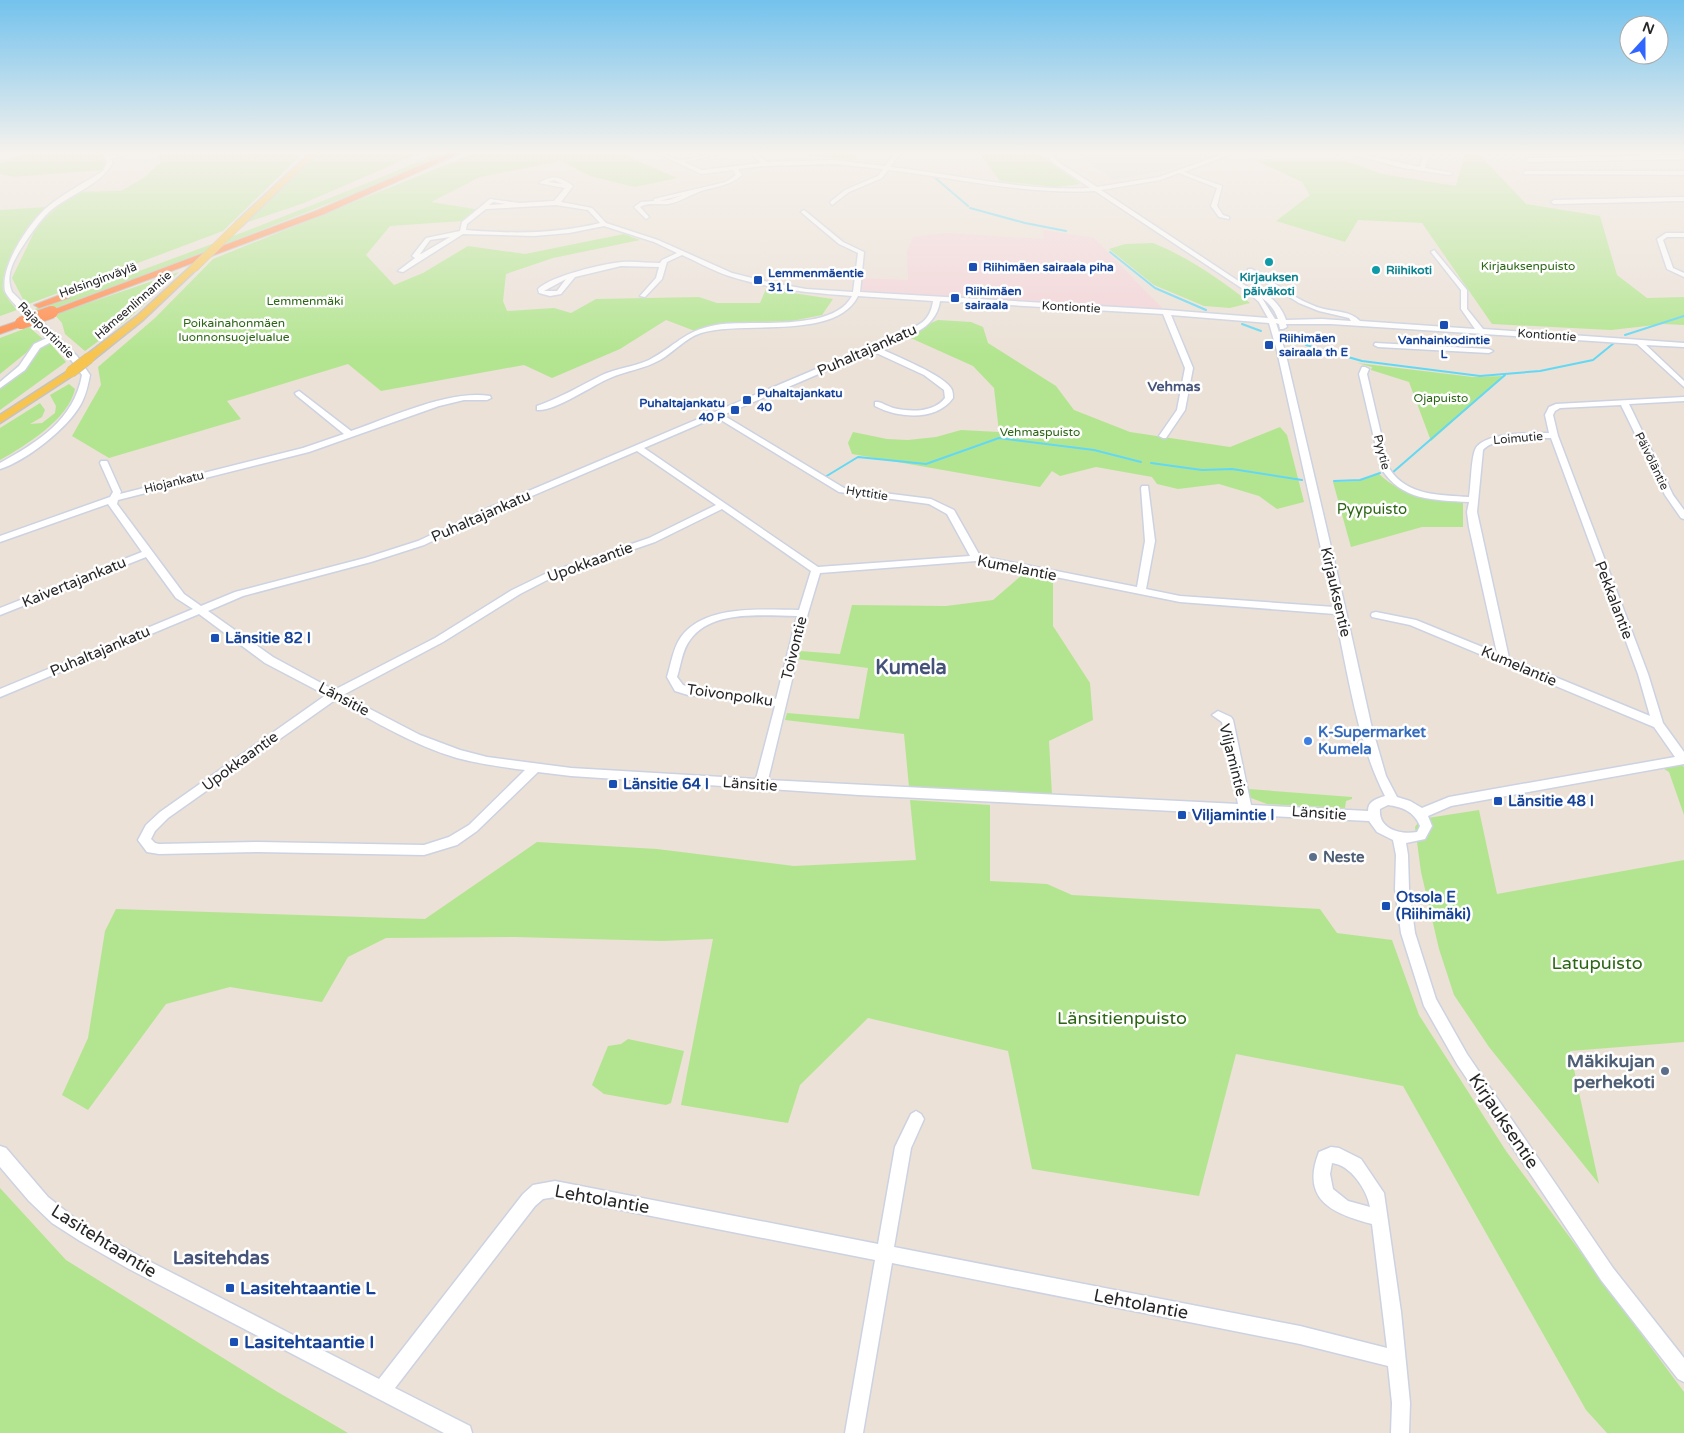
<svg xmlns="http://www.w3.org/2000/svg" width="1684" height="1433" viewBox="0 0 1684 1433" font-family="'Varela Round',sans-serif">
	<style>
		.industrial { fill: #dbd9e2 }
		.medical { fill: #f3d3d7 }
		.green { fill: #b3e590 }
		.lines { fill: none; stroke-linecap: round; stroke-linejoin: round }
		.stream { stroke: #63d8f4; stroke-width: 2 }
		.minor-casing { stroke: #ccd2e1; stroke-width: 3 }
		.major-casing { stroke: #c3c3c3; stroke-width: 3 }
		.highway-casing { stroke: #c3c3c3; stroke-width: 2 }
		.minor { fill: #fff; fill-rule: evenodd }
		.major { fill: #f7c450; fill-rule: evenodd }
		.highway { fill: #ff8d4e; fill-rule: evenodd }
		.major-bridge-far1-casing { stroke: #c3c3c3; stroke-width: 9; stroke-linecap: butt }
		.major-bridge-casing { stroke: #c3c3c3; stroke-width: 12; stroke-linecap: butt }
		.highway-bridge-casing { stroke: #c3c3c3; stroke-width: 14; stroke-linecap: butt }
		.major-bridge-far1 { stroke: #f7c450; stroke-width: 8 }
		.major-bridge { stroke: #f7c450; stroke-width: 11 }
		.highway-bridge { stroke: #ff8d4e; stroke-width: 12 }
		.culture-dot { fill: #0f9aa8; stroke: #fff; stroke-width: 2 }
		.transit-dot { fill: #1a4fb4; stroke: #fff; stroke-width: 2 }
		.shop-dot { fill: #3f7fe0; stroke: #fff; stroke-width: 2 }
		.service-dot { fill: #5c6f8a; stroke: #fff; stroke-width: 2 }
		.labels { text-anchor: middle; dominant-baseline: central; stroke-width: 5; stroke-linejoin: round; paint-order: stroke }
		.far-park-label { font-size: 12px; fill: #2c6615; stroke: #fff }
		.far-transit-label { font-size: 12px; font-weight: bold; fill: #164399; stroke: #fff; text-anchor: start }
		.far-culture-label { font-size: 12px; font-weight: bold; fill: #0d838f; stroke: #fff; text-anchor: start }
		.far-street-label { font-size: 12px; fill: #272727; stroke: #fff }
		.far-neighbourhood-label { font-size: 14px; font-weight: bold; fill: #465379; stroke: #fff }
		.street-label { font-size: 15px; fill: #272727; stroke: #fff }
		.park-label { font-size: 15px; fill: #2c6615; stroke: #fff }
		.transit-label { font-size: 15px; font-weight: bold; fill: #164399; stroke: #fff; text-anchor: start }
		.shop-label { font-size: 15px; font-weight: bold; fill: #366cbe; stroke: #fff; text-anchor: start }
		.service-label { font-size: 15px; font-weight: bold; fill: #4e5e75; stroke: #fff; text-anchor: start }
		.near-park-label { font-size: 18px; fill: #2c6615; stroke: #fff }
		.near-service-label { font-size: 18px; font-weight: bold; fill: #4e5e75; stroke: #fff; text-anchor: end }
		.near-street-label { font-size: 18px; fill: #272727; stroke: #fff }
		.near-transit-label { font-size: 18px; font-weight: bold; fill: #164399; stroke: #fff; text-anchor: start }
		.near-neighbourhood-label { font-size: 19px; font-weight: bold; fill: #465379; stroke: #fff }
		.district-label { font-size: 20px; font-weight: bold; fill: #465379; stroke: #fff }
	</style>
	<rect width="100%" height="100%" fill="#ebe1d7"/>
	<path class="industrial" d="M1076 153H1219L1170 170 1113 180Z"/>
	<path class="medical" d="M1043 230 1094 238 1166 312 855 295 858 278 908 280 907 252 913 237 946 233 1044 239Z"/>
	<g class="green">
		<path d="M28 153H101L104 155 107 164 102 170 14 177 0 174V163Z"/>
		<path d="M158 153H303L223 231 26 305 12 278 37 226 57 207 79 192 121 191 144 178 161 162Z"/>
		<path d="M319 153H420L304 203 248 222Z"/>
		<path d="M439 153H450C316 211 179 262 41 313L35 309C171 260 306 210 439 153Z"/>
		<path d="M475 153H620L677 178 635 187 590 176 561 161 480 177 431 202 481 210 462 221 390 226 366 255 394 285 423 273 468 246 525 254 624 234 640 240 553 258 506 274 503 301 507 311 554 308 571 313 596 299 699 297 717 303H760L766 289 833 299 822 315 792 321 729 323 695 331 666 320 620 349 552 378 524 365 381 391 348 364 227 401 241 419 109 458 72 436 101 385 98 367 155 318 213 259Z"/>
		<path d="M785 153H856V160Z"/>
		<path d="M979 153H1037L1080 184 1055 187 1000 181Z"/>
		<path d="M1465 153H1478L1526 204 1600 216 1617 275 1647 298 1684 297V325L1664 324 1611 330 1492 324 1422 223 1358 220 1345 242 1276 221 1310 195 1302 182 1253 159 1343 160 1382 174 1456 186Z"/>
		<path d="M47 207C29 225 0 262 3 290 6 297 12 304 17 310L0 316V210Z"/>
		<path d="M1153 243C1188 257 1221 280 1250 303L1230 308 1204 306 1154 285 1109 249 1125 244Z"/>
		<path d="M179 272 128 319 85 351 65 334 62 323 56 316 59 313Z"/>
		<path d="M938 320 971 322 983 327 988 343 1056 386 1074 410 1130 432 1230 447 1280 427 1287 435 1304 502 1277 509 1259 496 1219 484 1178 489 1157 484 1152 477 1096 467 1060 476 1052 471 1040 487 852 454 848 443 853 432 887 439 908 440 936 437 961 430 999 432 994 388 973 366 904 335Z"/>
		<path d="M29 327 43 339 0 374V338Z"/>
		<path d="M49 342 66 362 0 410V389L28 366 43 344Z"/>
		<path d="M1357 363 1473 377 1504 376 1431 441 1409 382 1371 370 1372 367Z"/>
		<path d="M69 384 75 389C69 419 25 446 0 460V428L40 403 45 410 42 417 30 424 42 423 55 413 56 406 50 395Z"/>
		<path d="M1378 473C1404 498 1428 498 1463 503V527H1422L1351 547 1333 482 1359 481Z"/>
		<path d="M1029 569 1053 574V626L1090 683 1093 720 1049 741 1052 795 909 787 904 734 785 720 787 713 859 719 868 668 797 659 800 651 840 654 852 605 946 606 993 600Z"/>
		<path d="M1679 760 1684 767V815L1669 772 1656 764Z"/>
		<path d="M1245 785 1249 789 1352 797V799L1346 801 1345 808 1267 804 1251 798Z"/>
		<path d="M910 800 990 805V881L1047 884 1072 895 1320 909 1337 933 1392 940 1419 1015 1506 1151 1684 1392V1433H1607L1586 1410 1403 1086 1236 1054 1199 1196 1032 1169 1008 1051 868 1018 800 1085 788 1123 681 1105 713 939 662 941 515 937 386 938 348 957 322 1002 230 987 166 1004 88 1110 62 1095 88 1038 105 931 116 909 425 919 537 842 657 849 794 866 916 860Z"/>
		<path d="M1479 810 1497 894 1684 860V1042L1570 1051 1599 1184 1489 1047 1454 995 1439 949 1421 872 1415 827 1421 819Z"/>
		<path d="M628 1039 684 1051 671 1103 666 1105 604 1094 592 1085 608 1046 621 1044Z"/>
		<path d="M0 1188 66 1260 276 1391 348 1433H0Z"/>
	</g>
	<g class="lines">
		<g class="stream">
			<path d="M933 176 968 206"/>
			<path d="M970 208 1025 223 1066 231"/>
			<path d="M1110 252 1155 288 1206 310"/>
			<path d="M1242 324 1261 331"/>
			<path d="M1625 335 1684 316"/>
			<path d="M1306 345 1362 361 1480 376 1540 371 1593 360 1614 343"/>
			<path d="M1151 463 1202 470 1232 469 1302 480"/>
			<path d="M1392 473 1505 375"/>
			<path d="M825 477 858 457 926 464 999 438 1094 450 1141 462"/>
			<path d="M1334 481 1360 480 1380 473"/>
		</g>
		<defs>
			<g id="minor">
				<path d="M103 153H108L109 156 130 153 111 159 113 162C101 186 69 194 49 212 37 224 28 238 19 252 11 266 6 277 12 292L77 356 90 375C88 385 86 395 81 404 68 428 26 461 0 469V463C38 442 74 420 82 375L71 360 53 341 40 348 25 370 0 388V382L19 366 34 344 49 337C39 327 9 302 5 291 0 266 28 225 45 209 62 194 84 183 103 171L107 162Z"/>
				<path d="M657 153C666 153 671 159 679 160 687 161 710 153 722 153L684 162 702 170 761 163 751 153H756L766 162 834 160 885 166 895 153H900L890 167C957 174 1023 192 1090 188L1053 163 1045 153H1050L1057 161 1097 187 1159 177 1226 153H1234L1184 172 1222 186 1217 206 1223 215 1229 217V219L1219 217 1211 206 1217 188 1179 173 1160 180 1101 190 1258 294 1261 292C1273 297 1282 308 1286 320L1322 319 1351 321 1349 318 1319 311 1299 303 1248 271V269H1252C1275 283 1298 302 1324 309 1337 312 1350 311 1360 321L1475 329 1461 309V290L1431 252 1434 250 1467 290V309L1483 329 1684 343V347L1646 345 1684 381V387L1637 344 1331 324H1286L1287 327 1283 329H1280L1279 324 1276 323 1285 351 1346 611 1371 724 1386 776 1397 797 1410 801 1422 808 1449 797 1675 757 1654 727 1410 625 1372 617 1371 615 1372 613 1376 612 1416 620 1497 653 1469 527 1467 512 1469 502C1434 500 1401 501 1381 468L1359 374 1362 367H1365L1369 369 1367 374 1389 468C1406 496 1440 495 1469 497 1471 485 1471 460 1475 450 1482 432 1533 433 1549 433L1545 415 1549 407 1556 404 1684 397V401L1629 404 1673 495 1684 510V519L1681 518 1665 495 1621 405 1560 408 1555 411 1553 415 1558 436 1648 674 1663 723 1684 752V764L1451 806 1428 816 1432 826 1425 839 1406 843 1408 855 1409 889 1415 933 1436 999 1467 1054 1613 1268 1684 1358V1382L1678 1379 1601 1280 1457 1064 1424 1006 1401 933 1395 889 1396 855 1393 840 1377 832 1369 821 859 795 571 776 538 772 477 831 457 845 424 855 258 852 159 854 147 852 138 840 146 825 160 812 326 695 265 663 199 614 0 697V689L193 609 176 598 146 557 0 615V608L142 552 108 504 0 542V536L110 497 113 492 100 463 101 461H107L108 463 121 492 120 494 303 448 344 434 296 395 295 393 299 391 351 431C389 418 450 389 490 396L491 398 487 400H464L439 406 309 452 118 500 117 504 184 594 201 606 235 592 365 558 418 541 486 509 901 333C919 325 930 322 933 301L858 296C836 341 742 320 701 333 685 338 674 352 660 360 644 369 626 371 610 378 593 385 554 412 537 410V406C560 398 580 386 602 375 617 368 634 367 649 360 676 346 683 331 716 325 750 319 833 333 852 296 810 293 769 289 729 276 713 271 698 262 682 255L667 262 662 279 645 297 640 296 656 278 659 267 621 266 575 277 561 294 550 296 539 293 538 289C551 276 602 264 622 262 634 261 648 263 660 263L662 260 677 253 654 242 604 226 569 233 534 236 463 234 403 272 398 271 415 258 412 256 426 238 460 231 462 222 490 199 520 203 554 201 565 188 539 183C553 174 560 177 573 186L561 202 592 208 606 223 658 240 732 273 768 282 806 289 853 292 858 253 839 244 802 213 801 212 804 210 843 242 864 252 860 292 1166 310 1268 318 1259 302 1249 293 1095 191C1025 195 957 178 888 170L882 178 849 192 832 205 830 202 845 190 878 176 883 169 834 164 765 166 738 169 742 175C730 186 717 186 701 191 690 195 680 202 668 204 659 205 648 202 640 207L649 217 646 219 634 207 641 202 654 201V199L726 182 736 175 733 170 701 174ZM554 180 563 184 548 182ZM683 195 669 200 659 201ZM493 202 506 204 489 205ZM556 205 588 210 600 223C556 234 511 234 466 230L467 224 486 209ZM450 237 421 254H420L430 240ZM566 279 557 291H544ZM1262 298C1270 304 1275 310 1278 319H1275ZM940 301 1163 314 1185 368 1177 410 1159 436 1163 438H1166L1185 410 1193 368 1171 315 1269 323 1277 351 1334 607 1180 596 1146 589 1155 541 1148 486H1142L1141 488 1145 541 1137 587 980 556 954 510 931 499 844 488 723 415 872 351 924 375 944 390 945 398C934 413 909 412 893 408 887 406 883 403 878 402H875V406C898 418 936 422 953 398 953 396 953 393 952 390 947 376 893 355 879 348 903 338 936 331 940 301ZM716 417 839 492 929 504 947 514 970 556 818 567 644 448ZM1551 438 1638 674 1650 716 1509 658 1477 512 1483 450C1495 436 1534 438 1551 438ZM637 451 716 505 649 538 547 573 512 590 435 638 334 690 273 657 208 611 243 596 371 562 424 545 492 513ZM722 509 811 571 799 610C763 610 705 604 681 637 673 648 671 664 667 677L675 691 688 695 775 706 756 779 571 768 487 757 460 750 420 735 343 695 443 642 520 594 553 577 655 542ZM976 561 1180 602 1335 614C1348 673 1357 742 1385 796 1376 799 1368 801 1368 811L1251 805 1233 720 1231 717 1218 711 1212 715 1222 722 1238 804 768 780 808 613 820 573ZM797 616 776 699 689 687 683 685 677 677C681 665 682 650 690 640 712 609 764 616 797 616ZM335 700C374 721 413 745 457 758 479 764 502 767 525 770L469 825 449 837 424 845 258 842 159 844 155 843 151 839 155 831 168 818ZM1388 805C1402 807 1414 811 1420 826L1417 832C1400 835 1378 829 1380 809Z"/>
				<path d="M1347 153H1357L1420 167 1424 153H1430L1425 168 1453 173 1450 175 1403 168Z"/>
				<path d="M1684 155V159L1529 162 1526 160 1529 158Z"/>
				<path d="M1525 171H1684V175L1523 174Z"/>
				<path d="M1684 197V201L1554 204 1551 202 1554 200Z"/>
				<path d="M1666 233H1684V237H1667L1663 240 1673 268 1684 273V277L1667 269 1657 239Z"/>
				<path d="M1375 343 1489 349 1493 351 1489 353 1378 347 1374 345Z"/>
				<path d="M916 1111 921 1114 924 1119 911 1148 894 1247 1300 1326 1387 1348 1372 1224C1333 1214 1300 1200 1319 1152L1331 1147 1339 1148 1361 1159 1384 1193 1401 1312 1410 1403 1409 1433H1391L1392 1403 1388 1366 1300 1344 892 1263 863 1433H845L875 1260 555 1197 543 1199 535 1206 395 1388 470 1426 472 1433H444L129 1269 80 1241 52 1223 29 1201 0 1167V1146L6 1148 48 1197 82 1224 141 1257 379 1379 523 1194 533 1185 555 1181 878 1244 895 1147 911 1114ZM1332 1163C1351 1165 1367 1190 1370 1207L1348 1201 1333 1189 1330 1174Z"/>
			</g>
			<g id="major">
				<path d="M310 153H317L242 226H236V222Z"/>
				<path d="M191 266 198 268 143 320 93 360H85V356L137 316Z"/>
				<path d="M71 369 75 370V374L0 423V415Z"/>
			</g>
			<g id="highway">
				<path d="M449 153H461L324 214 56 314H48L47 312 318 210Z"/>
				<path d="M65 293 70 296 69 298 39 308 34 305Z"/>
				<path d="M21 320 25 321V325L0 334V327Z"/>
			</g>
		</defs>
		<use href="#minor" class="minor-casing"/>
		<use href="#major" class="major-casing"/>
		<use href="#highway" class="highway-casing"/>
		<use href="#minor" class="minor"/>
		<use href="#major" class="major"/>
		<use href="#highway" class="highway"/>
		<defs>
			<path id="major-bridge-far1" d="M194 268 239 224"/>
			<path id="major-bridge" d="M71 372 89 358"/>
			<path id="highway-bridge" d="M21 323 52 312"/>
		</defs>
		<use href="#major-bridge-far1" class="major-bridge-far1-casing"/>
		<use href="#major-bridge" class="major-bridge-casing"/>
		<use href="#highway-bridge" class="highway-bridge-casing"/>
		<use href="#major-bridge-far1" class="major-bridge-far1"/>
		<use href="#major-bridge" class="major-bridge"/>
		<use href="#highway-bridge" class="highway-bridge"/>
	</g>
	<linearGradient id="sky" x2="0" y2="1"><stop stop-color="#73c2ed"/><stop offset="0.43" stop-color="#f6f2ed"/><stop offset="1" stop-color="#f6f2ed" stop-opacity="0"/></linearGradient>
	<rect width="1684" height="354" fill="url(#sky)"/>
	<g class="culture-dot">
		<circle cx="1269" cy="262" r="5"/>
		<circle cx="1376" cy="270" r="5"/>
	</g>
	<g class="transit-dot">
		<rect x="968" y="262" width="10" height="10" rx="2.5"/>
		<rect x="753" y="275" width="10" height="10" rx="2.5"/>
		<rect x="950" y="293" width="10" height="10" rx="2.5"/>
		<rect x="1439" y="320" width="10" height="10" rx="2.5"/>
		<rect x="1264" y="340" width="10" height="10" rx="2.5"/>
		<rect x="742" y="395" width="10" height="10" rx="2.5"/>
		<rect x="730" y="405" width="10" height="10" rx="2.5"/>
		<rect x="210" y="633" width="10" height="10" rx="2.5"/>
		<rect x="608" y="779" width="10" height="10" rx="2.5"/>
		<rect x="1493" y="796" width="10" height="10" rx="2.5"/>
		<rect x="1177" y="810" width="10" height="10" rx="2.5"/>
		<rect x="1381" y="901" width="10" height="10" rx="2.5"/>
		<rect x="225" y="1283" width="10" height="10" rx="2.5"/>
		<rect x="229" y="1337" width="10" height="10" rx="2.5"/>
	</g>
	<circle class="shop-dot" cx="1308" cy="741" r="5"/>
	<g class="service-dot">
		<circle cx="1313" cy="857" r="5"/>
		<circle cx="1665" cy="1071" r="5"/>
	</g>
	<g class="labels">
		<g class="far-park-label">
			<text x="1528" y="266">Kirjauksenpuisto</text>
			<text x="305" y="301">Lemmenmäki</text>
			<text x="234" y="323">Poikainahonmäen<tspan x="234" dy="14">luonnonsuojelualue</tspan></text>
			<text x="1441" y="398">Ojapuisto</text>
			<text x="1040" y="432">Vehmaspuisto</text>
		</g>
		<g class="far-transit-label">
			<text x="983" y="267">Riihimäen sairaala piha</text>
			<text x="768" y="273">Lemmenmäentie<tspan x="768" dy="14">31 L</tspan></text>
			<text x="965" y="291">Riihimäen<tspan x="965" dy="14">sairaala</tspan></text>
			<text x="1279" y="338">Riihimäen<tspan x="1279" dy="14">sairaala th E</tspan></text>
			<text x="1444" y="340" text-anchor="middle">Vanhainkodintie<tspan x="1444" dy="14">L</tspan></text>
			<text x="757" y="393">Puhaltajankatu<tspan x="757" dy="14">40</tspan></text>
			<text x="725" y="403" text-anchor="end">Puhaltajankatu<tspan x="725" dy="14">40 P</tspan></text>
		</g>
		<g class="far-culture-label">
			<text x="1386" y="270">Riihikoti</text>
			<text x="1269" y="277" text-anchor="middle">Kirjauksen<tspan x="1269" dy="14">päiväkoti</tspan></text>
		</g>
		<g class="far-street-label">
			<text transform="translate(98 280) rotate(-20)">Helsinginväylä</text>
			<text transform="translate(133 305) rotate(-41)">Hämeenlinnantie</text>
			<text transform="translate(1071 307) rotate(3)">Kontiontie</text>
			<text transform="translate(46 330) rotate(45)">Rajaportintie</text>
			<text transform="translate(1547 335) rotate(4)">Kontiontie</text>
			<text transform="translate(1518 438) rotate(-5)">Loimutie</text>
			<text transform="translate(1382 452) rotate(76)">Pyytie</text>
			<text transform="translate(1652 461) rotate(64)">Päivöläntie</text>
			<text transform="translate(174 482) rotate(-14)">Hiojankatu</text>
			<text transform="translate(867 493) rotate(9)">Hyttitie</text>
		</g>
		<g class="far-neighbourhood-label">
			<text x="1174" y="386">Vehmas</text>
		</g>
		<g class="street-label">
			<text transform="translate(867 350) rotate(-24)">Puhaltajankatu</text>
			<text transform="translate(481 516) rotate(-24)">Puhaltajankatu</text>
			<text transform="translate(590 562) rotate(-20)">Upokkaantie</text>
			<text transform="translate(1017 568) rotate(11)">Kumelantie</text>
			<text transform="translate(74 582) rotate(-22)">Kaivertajankatu</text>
			<text transform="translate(1336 592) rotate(77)">Kirjauksentie</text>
			<text transform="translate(1614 600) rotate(69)">Pekkalantie</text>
			<text transform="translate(794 648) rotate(-76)">Toivontie</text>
			<text transform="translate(100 651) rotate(-23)">Puhaltajankatu</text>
			<text transform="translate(1519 666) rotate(23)">Kumelantie</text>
			<text transform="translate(730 695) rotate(8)">Toivonpolku</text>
			<text transform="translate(344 699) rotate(28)">Länsitie</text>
			<text transform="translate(1233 760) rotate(76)">Viljamintie</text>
			<text transform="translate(240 761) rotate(-36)">Upokkaantie</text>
			<text transform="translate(750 784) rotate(4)">Länsitie</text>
			<text transform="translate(1319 813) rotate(4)">Länsitie</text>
		</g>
		<g class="park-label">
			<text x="1372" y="509">Pyypuisto</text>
		</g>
		<g class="transit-label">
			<text x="225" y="638">Länsitie 82 I</text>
			<text x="623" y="784">Länsitie 64 I</text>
			<text x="1508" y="801">Länsitie 48 I</text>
			<text x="1192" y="815">Viljamintie I</text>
			<text x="1396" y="897">Otsola E<tspan x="1396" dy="17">(Riihimäki)</tspan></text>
		</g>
		<g class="shop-label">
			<text x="1318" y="732">K-Supermarket<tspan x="1318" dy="17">Kumela</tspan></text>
		</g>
		<g class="service-label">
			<text x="1323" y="857">Neste</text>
		</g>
		<g class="near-park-label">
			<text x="1597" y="963">Latupuisto</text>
			<text x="1122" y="1018">Länsitienpuisto</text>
		</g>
		<g class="near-service-label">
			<text x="1655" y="1061">Mäkikujan<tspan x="1655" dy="21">perhekoti</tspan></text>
		</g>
		<g class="near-street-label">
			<text transform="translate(1504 1121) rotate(56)">Kirjauksentie</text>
			<text transform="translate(602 1199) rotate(10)">Lehtolantie</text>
			<text transform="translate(104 1241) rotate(32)">Lasitehtaantie</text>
			<text transform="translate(1141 1304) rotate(11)">Lehtolantie</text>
		</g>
		<g class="near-transit-label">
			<text x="240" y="1288">Lasitehtaantie L</text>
			<text x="244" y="1342">Lasitehtaantie I</text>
		</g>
		<g class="near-neighbourhood-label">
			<text x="221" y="1258">Lasitehdas</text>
		</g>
		<g class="district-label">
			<text x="911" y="668">Kumela</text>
		</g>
	</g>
	<g transform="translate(1644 40) rotate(21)"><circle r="24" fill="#ffffff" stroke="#a9a9a9"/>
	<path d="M0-4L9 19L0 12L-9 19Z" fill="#3066ff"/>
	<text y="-8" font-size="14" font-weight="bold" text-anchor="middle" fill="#272727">N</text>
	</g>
</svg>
